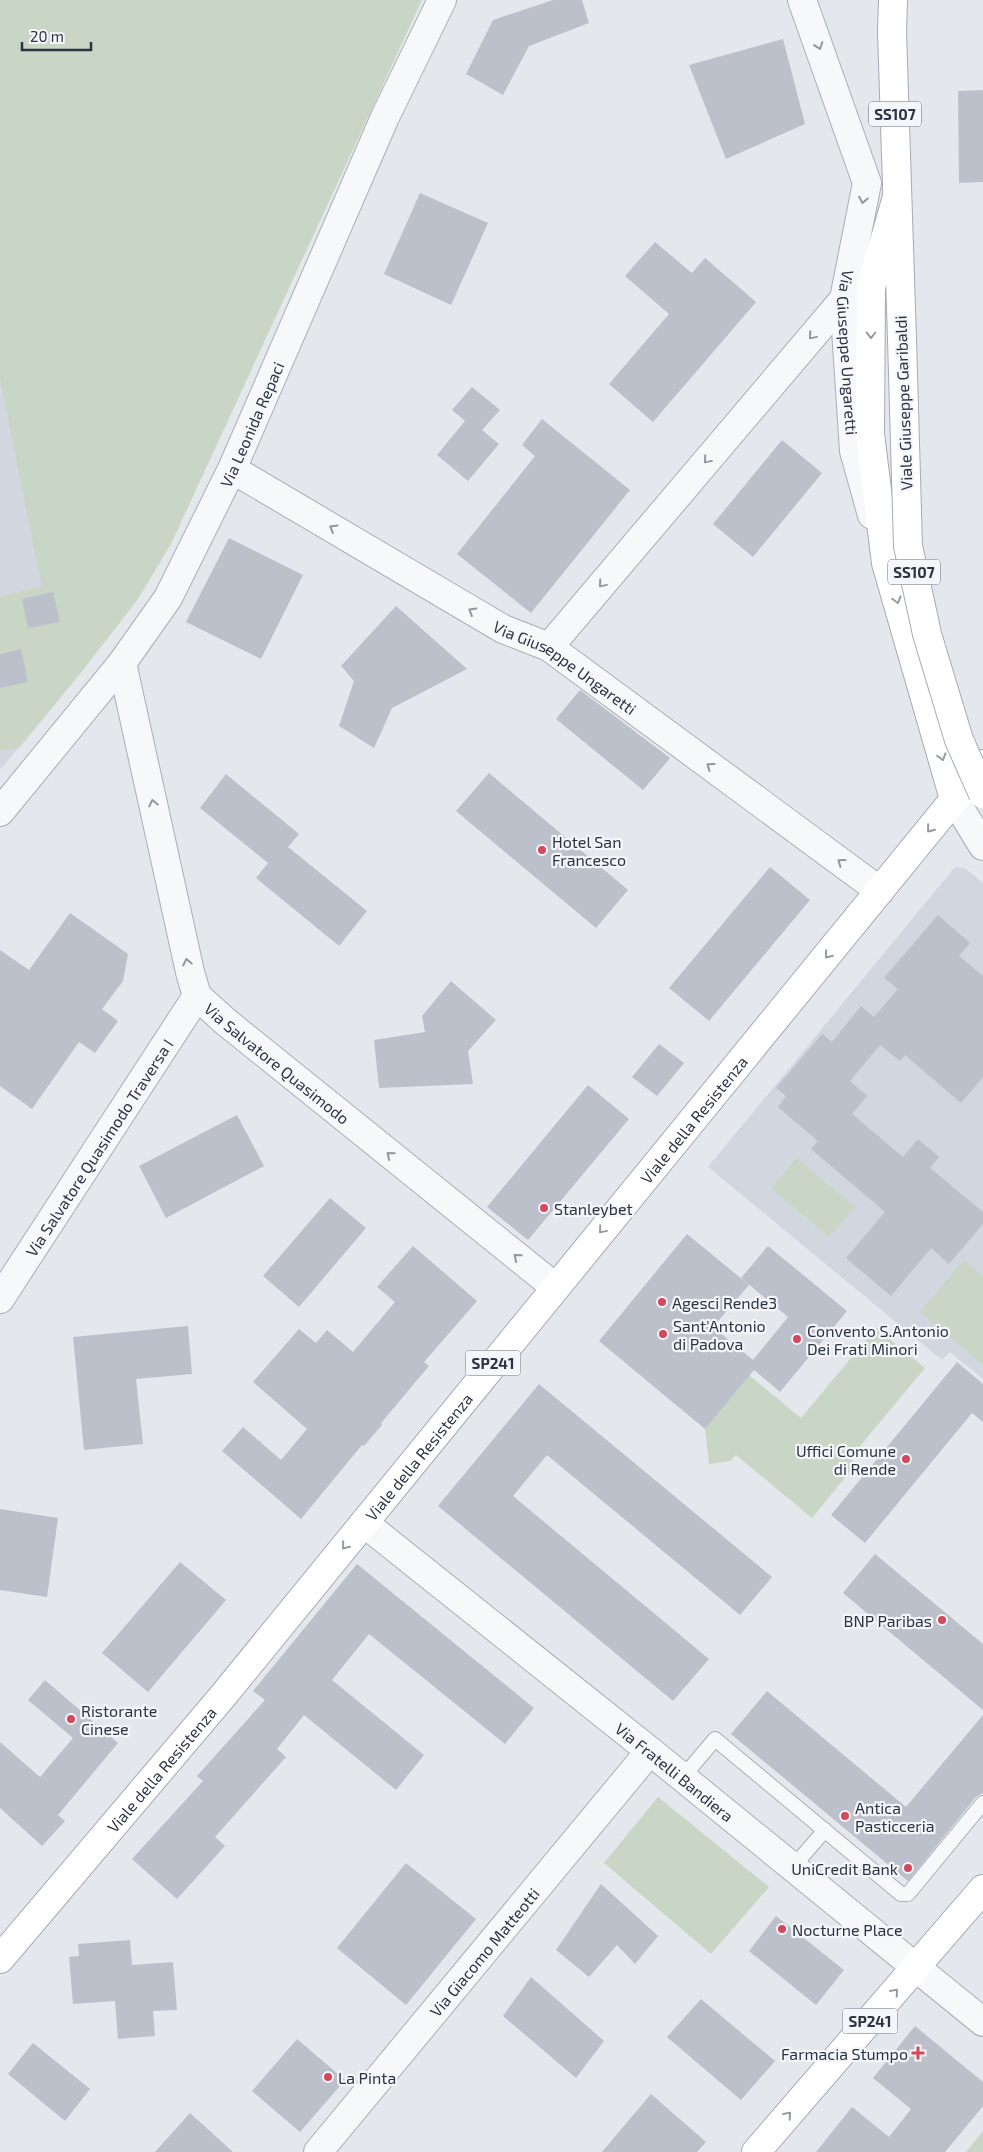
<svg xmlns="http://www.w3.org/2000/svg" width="983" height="2152" viewBox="0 0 983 2152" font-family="'Exo 2',sans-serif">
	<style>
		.built { fill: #d2d6de }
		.green { fill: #c9d6c5 }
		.building { fill: #bbc0ca }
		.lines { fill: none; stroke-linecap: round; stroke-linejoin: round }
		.service-casing { stroke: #a9aeb7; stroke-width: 16 }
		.minor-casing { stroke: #a9aeb7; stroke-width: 30 }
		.primary-casing { stroke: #a3abb8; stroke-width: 30 }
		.service { stroke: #f7f8fa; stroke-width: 14 }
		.minor { stroke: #f7f8fa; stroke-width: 28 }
		.primary { stroke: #fff; stroke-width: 28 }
		.primary-bridge-casing { stroke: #a3abb8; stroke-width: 30; stroke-linecap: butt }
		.primary-bridge { stroke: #fff; stroke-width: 28 }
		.oneway { stroke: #9196a0 }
		.oneway2 { stroke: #959aa2 }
		.poi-dot { fill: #d1495b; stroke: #f4f6f9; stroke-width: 2 }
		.labels { text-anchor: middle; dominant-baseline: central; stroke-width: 4.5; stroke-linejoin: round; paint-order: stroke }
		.shield { fill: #f4f6f9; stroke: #676e7b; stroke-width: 1 }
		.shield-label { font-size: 15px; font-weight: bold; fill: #2b3445 }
		.street-label { font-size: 16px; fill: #2b3445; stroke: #f4f6f9 }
		.poi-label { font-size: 16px; fill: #2b3445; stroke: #f4f6f9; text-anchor: start }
	</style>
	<rect width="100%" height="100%" fill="#e4e7ec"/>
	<g class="built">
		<path d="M0 259 83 670 0 770Z"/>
		<path d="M955 867 965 868 983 883V1379L950 1352 942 1360 708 1167Z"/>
	</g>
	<g class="green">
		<path d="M0 0H422L171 544 138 599 83 670 19 748 0 751V596L42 587 0 378Z"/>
		<path d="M797 1158 855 1207 829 1237 771 1188Z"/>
		<path d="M964 1260 983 1276V1365L920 1312Z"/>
		<path d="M876 1328 925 1368 850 1458 856 1464 812 1518 736 1455 730 1461 709 1464 705 1429 749 1375 801 1418Z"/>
		<path d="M658 1797 769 1887 711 1954 604 1863Z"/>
		<path d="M983 2131V2152H966Z"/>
	</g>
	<g class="building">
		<path d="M553 0H582L589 23 529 46 503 95 466 74 493 20Z"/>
		<path d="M783 39 805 124 726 159 689 65Z"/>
		<path d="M983 90V182L959 183 958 91Z"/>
		<path d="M420 193 488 223 451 305 384 274Z"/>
		<path d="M655 242 692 273 705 258 756 302 653 422 609 384 669 314 625 276Z"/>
		<path d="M472 387 500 410 482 430 499 444 468 481 437 455 465 421 452 410Z"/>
		<path d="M542 419 630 490 531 613 457 554 535 456 522 445Z"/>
		<path d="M782 440 822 473 753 557 713 524Z"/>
		<path d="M229 538 303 575 261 659 186 622Z"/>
		<path d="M53 592 60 622 28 628 22 599Z"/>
		<path d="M396 606 467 669 392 708 374 748 339 726 354 681 341 666Z"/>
		<path d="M21 649 28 682 0 688V654Z"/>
		<path d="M580 690 670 758 643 790 556 719Z"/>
		<path d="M489 773 628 890 596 928 456 811Z"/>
		<path d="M226 774 299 834 288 847 367 911 339 946 256 878 268 863 200 808Z"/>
		<path d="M770 867 810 900 709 1021 669 988Z"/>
		<path d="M70 913 128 954 123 981 102 1009 118 1021 95 1053 79 1042 32 1109 0 1086V950L29 970Z"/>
		<path d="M938 915 970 943 959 956 983 976V1077L961 1103 905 1055 900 1061 880 1045 850 1081 867 1096 852 1114 903 1157 918 1139 939 1157 930 1168 983 1212V1224L949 1264 931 1248 891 1296 846 1258 885 1212 811 1149 818 1141 778 1107 786 1096 776 1088 822 1034 832 1042 861 1006 874 1017 898 989 884 978Z"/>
		<path d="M451 981 496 1020 468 1051 473 1084 379 1088 374 1040 425 1032 422 1016Z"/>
		<path d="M659 1044 684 1063 657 1096 632 1077Z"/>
		<path d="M588 1085 629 1119 528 1240 487 1207Z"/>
		<path d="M237 1115 264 1166 166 1218 139 1166Z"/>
		<path d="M330 1198 366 1228 299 1307 263 1276Z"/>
		<path d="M687 1234 749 1285 713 1327 753 1360 788 1317 741 1278 768 1246 847 1311 780 1392 754 1370 705 1429 599 1341Z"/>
		<path d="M413 1246 477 1301 424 1362 429 1366 381 1423 382 1425 364 1446 362 1445 301 1519 222 1451 243 1427 281 1460 307 1429 253 1382 299 1329 316 1343 327 1330 353 1352 395 1302 377 1287Z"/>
		<path d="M188 1326 192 1374 136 1379 143 1444 84 1450 73 1337Z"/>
		<path d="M957 1362 983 1384V1422L972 1413 865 1543 831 1515Z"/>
		<path d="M539 1384 772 1577 740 1615 547 1455 513 1496 709 1659 673 1701 438 1506Z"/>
		<path d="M0 1509 58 1518 47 1597 0 1590Z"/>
		<path d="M875 1554 983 1644V1710L843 1593Z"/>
		<path d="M180 1562 226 1600 148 1692 102 1653Z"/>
		<path d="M357 1564 534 1708 505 1744 369 1634 332 1680 424 1755 396 1790 304 1715 277 1749 286 1757 215 1837 225 1846 177 1899 132 1859 203 1781 197 1776 265 1700 253 1691Z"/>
		<path d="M45 1680 118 1743 58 1815 65 1821 42 1846 0 1808V1742L40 1777 73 1738 28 1700Z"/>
		<path d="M767 1691 906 1807 983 1715V1793L976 1797 908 1881 731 1734Z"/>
		<path d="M406 1863 476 1919 406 2005 337 1948Z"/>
		<path d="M601 1884 658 1936 635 1964 617 1945 589 1977 556 1950Z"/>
		<path d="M776 1916 844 1970 816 2005 749 1951Z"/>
		<path d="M130 1940 132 1965 173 1962 177 2010 153 2011 155 2036 118 2039 115 2001 73 2004 69 1957 79 1956 78 1944Z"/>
		<path d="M531 1977 604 2041 576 2078 503 2016Z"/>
		<path d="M701 1999 775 2061 741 2100 667 2037Z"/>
		<path d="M915 2026 983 2082V2106L945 2152H816L852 2107 889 2137 911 2109 873 2078Z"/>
		<path d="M297 2039 345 2080 300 2132 252 2091Z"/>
		<path d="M33 2043 90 2089 65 2121 8 2074Z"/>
		<path d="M651 2094 706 2142 697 2152H602Z"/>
		<path d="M190 2113 233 2152H155Z"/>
	</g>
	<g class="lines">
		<defs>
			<g id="service">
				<path d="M683 1777 715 1739 901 1894H908L983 1803"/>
				<path d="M793 1867 825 1830"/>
			</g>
			<g id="minor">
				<path id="s1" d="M802 0 867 183 844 299 854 451 872 515"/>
				<path id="s2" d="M232 469 503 629 549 647 880 891"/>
				<path d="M549 647 844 299"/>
				<path id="s3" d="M122 663 190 972 197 996 226 1022 555 1287"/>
				<path d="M954 799 983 846"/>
				<path id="s4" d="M0 812 122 663 168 598 232 469 385 117 442 0"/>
				<path id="s5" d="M0 1299 197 996"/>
				<path id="s6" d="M364 1523 650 1751 983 2022"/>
				<path id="s7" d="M318 2152 650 1751"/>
			</g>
			<g id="primary">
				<path d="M893 0 892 32 902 339"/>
				<path d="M897 197 871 287 870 434 886 563 954 799"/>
				<path id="s8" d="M0 1959 222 1697 983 764"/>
				<path d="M756 2152 983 1889"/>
			</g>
		</defs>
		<use href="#service" class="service-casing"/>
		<use href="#minor" class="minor-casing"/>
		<use href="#primary" class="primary-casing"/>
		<use href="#service" class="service"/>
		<use href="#minor" class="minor"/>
		<use href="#primary" class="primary"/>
		<defs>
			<path id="primary-bridge" d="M902 339 908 546 927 634 959 740 983 794"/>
		</defs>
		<use href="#primary-bridge" class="primary-bridge-casing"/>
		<use href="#primary-bridge" class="primary-bridge"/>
	</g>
	<defs><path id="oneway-chevron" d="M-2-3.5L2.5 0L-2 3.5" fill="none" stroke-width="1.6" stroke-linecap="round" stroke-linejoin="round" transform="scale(1.25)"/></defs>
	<g class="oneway">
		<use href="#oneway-chevron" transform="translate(819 46) rotate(71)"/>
		<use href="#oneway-chevron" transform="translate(863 200) rotate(101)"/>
		<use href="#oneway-chevron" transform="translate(812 336) rotate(130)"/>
		<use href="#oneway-chevron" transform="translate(707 460) rotate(130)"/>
		<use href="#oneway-chevron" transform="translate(333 528) rotate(-149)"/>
		<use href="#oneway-chevron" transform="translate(602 584) rotate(130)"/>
		<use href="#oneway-chevron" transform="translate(472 611) rotate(-149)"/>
		<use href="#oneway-chevron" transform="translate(710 766) rotate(-144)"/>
		<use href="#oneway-chevron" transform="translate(153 803) rotate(-102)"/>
		<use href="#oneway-chevron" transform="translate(841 862) rotate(-144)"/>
		<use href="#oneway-chevron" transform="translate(187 962) rotate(-102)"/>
		<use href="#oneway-chevron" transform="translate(390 1155) rotate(-141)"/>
		<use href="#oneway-chevron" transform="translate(517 1257) rotate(-141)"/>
	</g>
	<g class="oneway2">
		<use href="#oneway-chevron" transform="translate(871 335) rotate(90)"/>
		<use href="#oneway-chevron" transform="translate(897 600) rotate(74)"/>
		<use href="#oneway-chevron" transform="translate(942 757) rotate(74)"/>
		<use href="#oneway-chevron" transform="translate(930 829) rotate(129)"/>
		<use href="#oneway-chevron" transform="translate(828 955) rotate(129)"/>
		<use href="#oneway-chevron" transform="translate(602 1230) rotate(130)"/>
		<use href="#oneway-chevron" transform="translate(345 1546) rotate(129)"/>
		<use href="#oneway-chevron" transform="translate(895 1992) rotate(-49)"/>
		<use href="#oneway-chevron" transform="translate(788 2115) rotate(-49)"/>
	</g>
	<g class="poi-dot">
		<circle cx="542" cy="850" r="5"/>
		<circle cx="544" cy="1208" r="5"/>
		<circle cx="662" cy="1302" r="5"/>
		<circle cx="663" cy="1334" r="5"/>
		<circle cx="797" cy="1339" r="5"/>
		<circle cx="906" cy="1459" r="5"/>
		<circle cx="942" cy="1620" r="5"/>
		<circle cx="71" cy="1719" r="5"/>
		<circle cx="845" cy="1816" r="5"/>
		<circle cx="908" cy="1868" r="5"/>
		<circle cx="782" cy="1929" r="5"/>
		<path d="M915.5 2045.5h5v5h5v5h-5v5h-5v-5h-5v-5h5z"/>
		<circle cx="328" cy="2077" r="5"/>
	</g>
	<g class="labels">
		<g class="shield">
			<rect x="869" y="101.5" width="52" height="25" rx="4"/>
			<rect x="888" y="559.5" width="52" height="25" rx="4"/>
			<rect x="465.5" y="1350.5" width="55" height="25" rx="4"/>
			<rect x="842.5" y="2008.5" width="55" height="25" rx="4"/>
		</g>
		<g class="shield-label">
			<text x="895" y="114">SS107</text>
			<text x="914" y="572">SS107</text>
			<text x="493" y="1363">SP241</text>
			<text x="870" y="2021">SP241</text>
		</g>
		<g class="street-label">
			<text stroke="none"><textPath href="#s1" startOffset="366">Via Giuseppe Ungaretti</textPath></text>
			<text transform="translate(903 403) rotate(-92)">Viale Giuseppe Garibaldi</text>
			<text stroke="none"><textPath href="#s4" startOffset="465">Via Leonida Repaci</textPath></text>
			<text stroke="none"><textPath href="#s2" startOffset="388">Via Giuseppe Ungaretti</textPath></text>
			<text stroke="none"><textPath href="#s3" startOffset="446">Via Salvatore Quasimodo</textPath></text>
			<text stroke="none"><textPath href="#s8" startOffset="1089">Viale della Resistenza</textPath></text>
			<text stroke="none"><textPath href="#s5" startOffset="181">Via Salvatore Quasimodo Traversa I</textPath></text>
			<text stroke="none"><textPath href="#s8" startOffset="654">Viale della Resistenza</textPath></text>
			<text stroke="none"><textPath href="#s8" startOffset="249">Viale della Resistenza</textPath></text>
			<text stroke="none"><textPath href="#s6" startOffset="398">Via Fratelli Bandiera</textPath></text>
			<text stroke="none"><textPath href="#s7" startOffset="260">Via Giacomo Matteotti</textPath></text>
		</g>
		<g class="poi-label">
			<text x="552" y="841">Hotel San<tspan x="552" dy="18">Francesco</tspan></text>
			<text x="554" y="1208">Stanleybet</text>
			<text x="672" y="1302">Agesci Rende3</text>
			<text x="673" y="1325">Sant'Antonio<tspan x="673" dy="18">di Padova</tspan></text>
			<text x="807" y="1330">Convento S.Antonio<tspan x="807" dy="18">Dei Frati Minori</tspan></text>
			<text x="896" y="1450" text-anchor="end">Uffici Comune<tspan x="896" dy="18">di Rende</tspan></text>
			<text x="932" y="1620" text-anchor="end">BNP Paribas</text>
			<text x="81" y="1710">Ristorante<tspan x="81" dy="18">Cinese</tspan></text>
			<text x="855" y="1807">Antica<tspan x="855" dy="18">Pasticceria</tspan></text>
			<text x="898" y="1868" text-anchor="end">UniCredit Bank</text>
			<text x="792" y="1929">Nocturne Place</text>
			<text x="908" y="2053" text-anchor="end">Farmacia Stumpo</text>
			<text x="338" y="2077">La Pinta</text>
		</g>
	</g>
	<path d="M22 42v8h69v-8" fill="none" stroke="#2b3445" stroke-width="2.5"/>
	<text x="30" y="42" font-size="15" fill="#2b3445" stroke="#f4f6f9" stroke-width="4" paint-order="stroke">20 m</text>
</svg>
